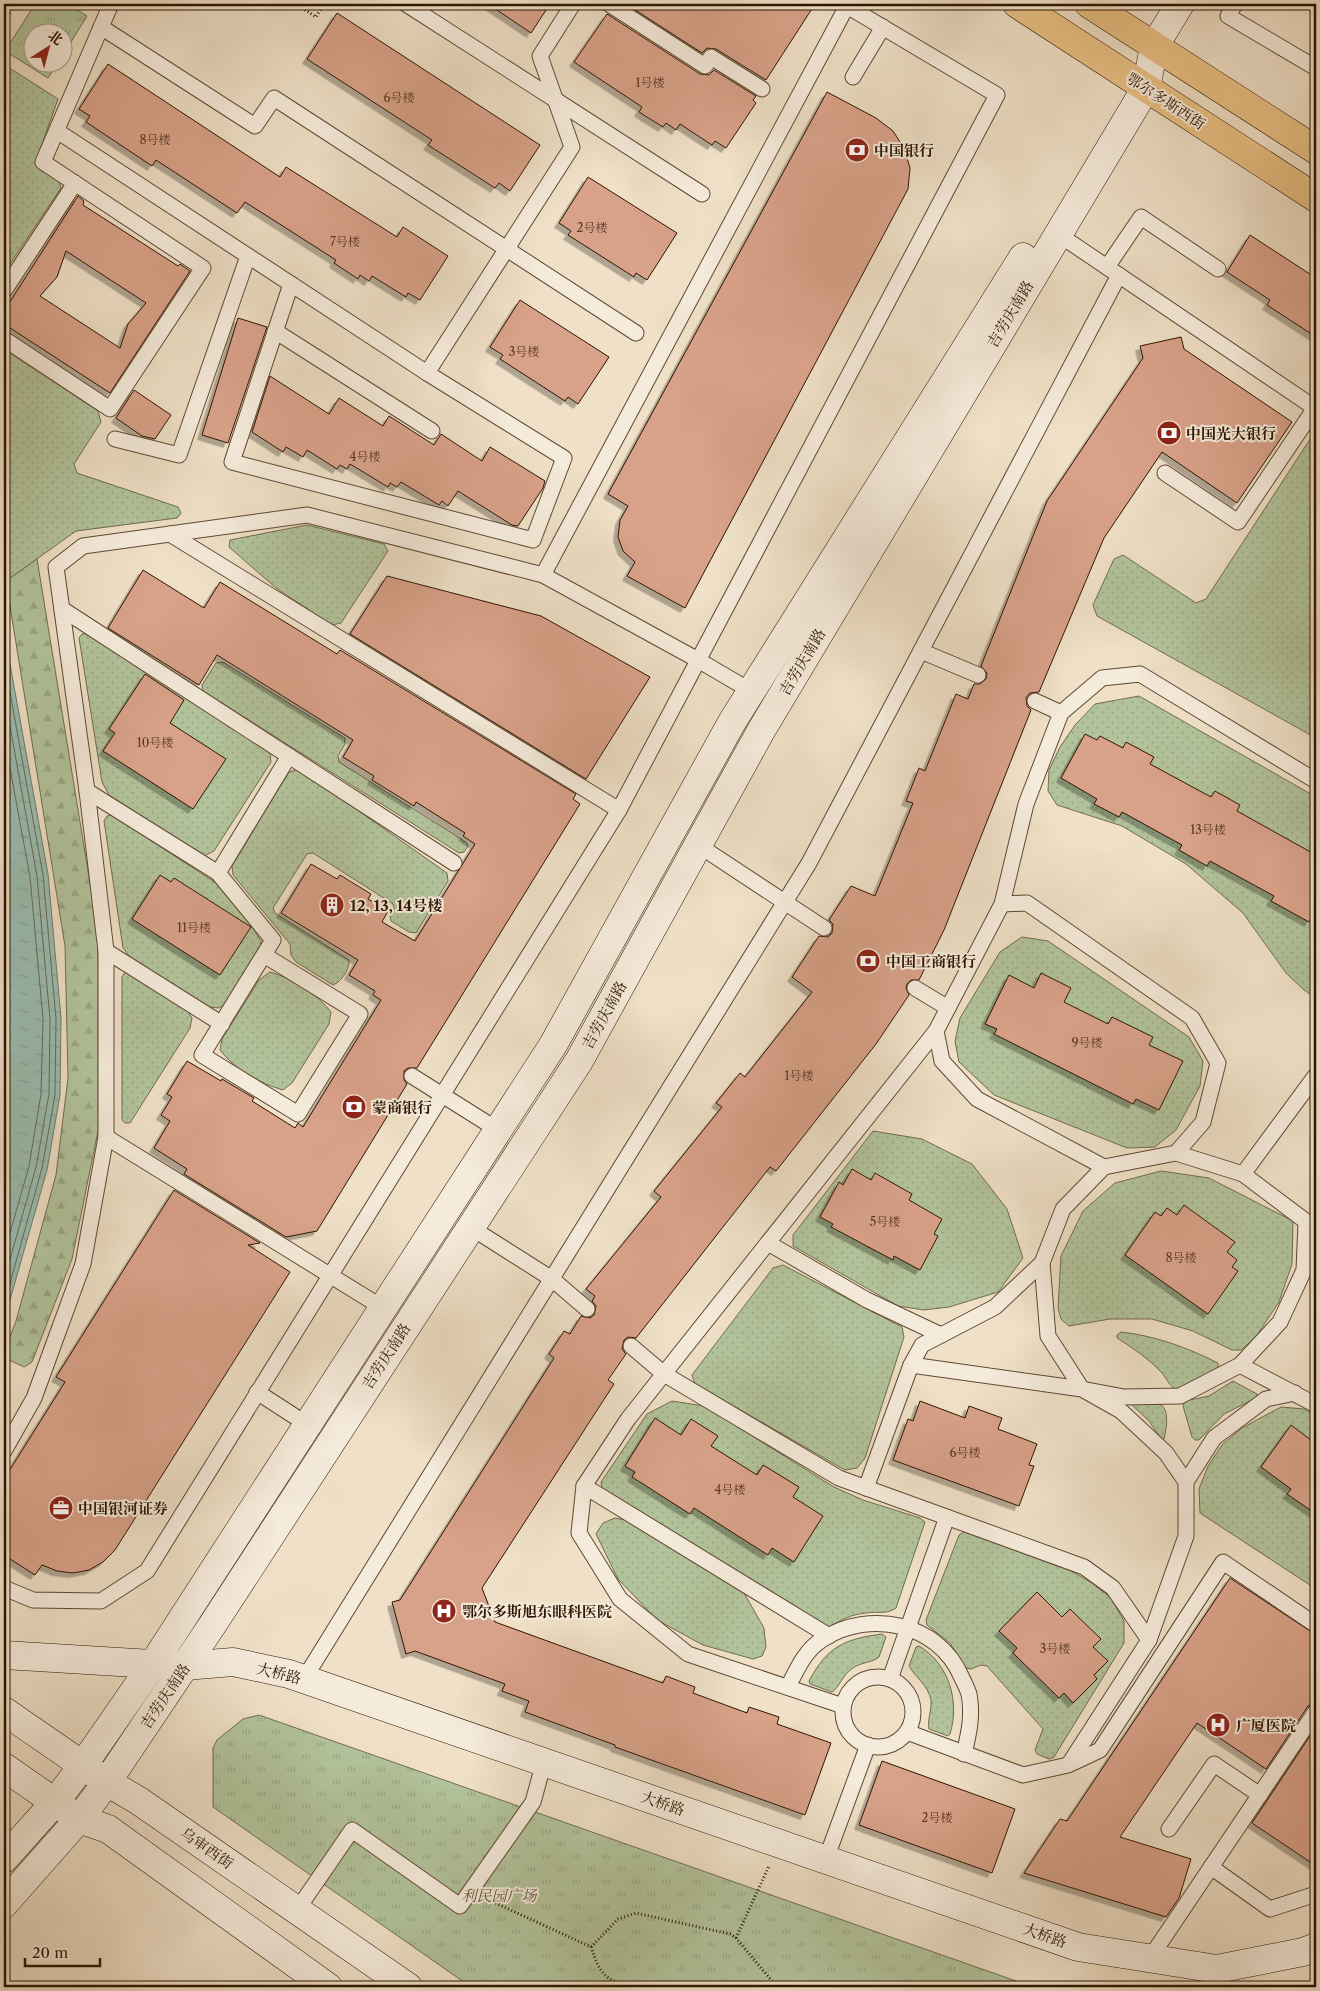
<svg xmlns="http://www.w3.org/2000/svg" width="1320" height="1991" viewBox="0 0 1320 1991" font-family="'Libre Caslon Text','Noto Serif SC',serif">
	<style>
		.grass { fill: url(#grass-dots); stroke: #706c4e }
		.forest { fill: url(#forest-firs); stroke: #706c4e }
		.park { fill: url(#park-tufts); stroke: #706c4e }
		.water { fill: url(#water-ripples); stroke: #6f7a6a }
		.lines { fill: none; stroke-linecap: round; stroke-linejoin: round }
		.shore { stroke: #646958; stroke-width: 1 }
		.building { fill: #d8a189; stroke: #2e1500; fill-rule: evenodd; filter: url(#shadow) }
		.lane-casing { stroke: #5e4832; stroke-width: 17 }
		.secondary-casing { stroke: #2e1500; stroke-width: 29 }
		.primary-casing { stroke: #2e1500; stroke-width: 29 }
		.path { stroke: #2e1500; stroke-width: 3; stroke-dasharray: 1 2.5; stroke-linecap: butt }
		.lane { stroke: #f5ebdb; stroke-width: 15 }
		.secondary { stroke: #f5ebdb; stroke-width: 28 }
		.primary { stroke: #e8c084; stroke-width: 28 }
		.labels { text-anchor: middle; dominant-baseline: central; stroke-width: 4; stroke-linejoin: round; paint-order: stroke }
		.number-label { font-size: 12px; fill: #583822 }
		.street-label { font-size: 15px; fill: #2e1500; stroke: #f5ebdb }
		.poi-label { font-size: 15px; font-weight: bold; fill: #2e1500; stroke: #f5ebdb; text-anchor: start }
		.park-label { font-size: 15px; font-style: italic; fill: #5c5236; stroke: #f5ebdb }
	</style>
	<defs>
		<pattern id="grass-dots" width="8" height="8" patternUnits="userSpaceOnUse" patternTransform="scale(1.25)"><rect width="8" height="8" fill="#b2c39b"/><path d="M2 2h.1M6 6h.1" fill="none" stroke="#99a784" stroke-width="1.8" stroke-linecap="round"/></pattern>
		<pattern id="forest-firs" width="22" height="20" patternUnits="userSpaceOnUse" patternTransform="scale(1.25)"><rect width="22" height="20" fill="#b2c39b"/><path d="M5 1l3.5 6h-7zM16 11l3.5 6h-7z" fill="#99a784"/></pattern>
		<pattern id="park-tufts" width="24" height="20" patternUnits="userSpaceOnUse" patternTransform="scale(1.25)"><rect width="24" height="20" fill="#b2c39b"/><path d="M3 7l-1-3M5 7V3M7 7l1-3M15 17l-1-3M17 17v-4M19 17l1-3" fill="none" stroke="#99a784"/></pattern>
		<pattern id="water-ripples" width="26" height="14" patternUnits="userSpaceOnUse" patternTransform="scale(1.25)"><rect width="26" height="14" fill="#9abdb0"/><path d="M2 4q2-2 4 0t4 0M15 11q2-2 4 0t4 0" fill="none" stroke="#85a296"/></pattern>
		<filter id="shadow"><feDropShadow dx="-4.5" dy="4.5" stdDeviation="0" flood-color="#0004"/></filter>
	</defs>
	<rect width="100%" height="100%" fill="#efe0c7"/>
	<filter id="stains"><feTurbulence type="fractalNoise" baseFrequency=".004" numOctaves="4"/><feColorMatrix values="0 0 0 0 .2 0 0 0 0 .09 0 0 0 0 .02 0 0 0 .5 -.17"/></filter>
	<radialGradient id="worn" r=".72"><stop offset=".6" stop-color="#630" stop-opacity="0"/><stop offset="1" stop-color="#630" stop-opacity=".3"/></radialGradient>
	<g class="grass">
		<path d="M8 67 58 99 35 164 59 181 61 188 4 273V68Z"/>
		<path d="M4 349 98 411 101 422 74 464 77 473 178 507 181 513 177 518 76 531 6 581 4 569Z"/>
		<path d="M1316 430V738L1097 616 1093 605 1114 559 1123 555 1196 603 1206 599Z"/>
		<path d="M307 525 384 544 388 551 341 623 332 625 276 588 229 547 230 540Z"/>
		<path d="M82 634H87L270 753 271 762 214 851 204 856 109 795 102 782 79 638Z"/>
		<path d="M223 662 345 738V744L338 756 339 762 466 842 468 846 464 852 459 853 203 691 202 685 216 663Z"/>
		<path d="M1139 696 1316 797V998L1304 990 1286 973 1243 913 1186 864 1122 826 1057 805 1048 791 1049 770 1060 747 1075 725 1095 704Z"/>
		<path d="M299 769 447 873 448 881 416 933 409 932 391 921 390 916 394 909 393 904 313 853 307 854 273 908 275 913 349 960C350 969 341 982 333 985L296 962 291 955 290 944 233 875 232 866 289 772Z"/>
		<path d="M112 815 216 883 245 915 261 941 260 949 227 1003 219 1008 208 1007 130 957 123 948 104 821 107 816Z"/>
		<path d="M1022 937 1048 941 1189 1037 1203 1061 1200 1086 1176 1130 1155 1147 1127 1148 994 1095 959 1062 955 1041 960 1018 1000 952Z"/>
		<path d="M125 972 185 1007 192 1018 190 1028 130 1123H125L122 1120V977Z"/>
		<path d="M270 972C292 978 317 994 331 1012L329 1024 292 1083 283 1090C261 1084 234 1069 220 1050L222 1039 259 980Z"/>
		<path d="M873 1131 922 1139 972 1164 1007 1209 1023 1258 998 1292 949 1307 924 1310 898 1306 793 1246V1235Z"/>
		<path d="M1161 1171 1209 1178 1293 1221 1292 1264 1279 1302 1255 1338 1241 1350H1232L1193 1331 1152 1319H1110L1069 1326 1061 1319 1058 1308 1061 1256 1083 1211 1115 1183Z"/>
		<path d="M783 1265 902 1327 904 1337 865 1458 857 1468 845 1470 695 1384 692 1375 773 1268Z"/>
		<path d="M1121 1332C1156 1336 1186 1347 1218 1363V1368C1205 1377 1192 1386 1175 1389 1168 1384 1167 1379 1162 1373 1149 1359 1133 1348 1117 1338V1335Z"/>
		<path d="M1233 1381 1257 1394 1256 1398 1224 1414 1199 1440H1195L1192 1437 1183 1406 1185 1401 1209 1396Z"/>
		<path d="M672 1401 704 1406 834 1487 863 1500 920 1518 925 1522 896 1608C886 1615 878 1611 866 1613 852 1614 841 1620 829 1627L602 1488 601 1482 647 1414Z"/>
		<path d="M1133 1403C1141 1403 1155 1402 1161 1405 1170 1410 1166 1431 1164 1439L1162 1440 1149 1421 1132 1405Z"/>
		<path d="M1281 1407 1304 1409 1316 1416V1589L1200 1513 1199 1489 1208 1466 1222 1445 1242 1428Z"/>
		<path d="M615 1518 625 1520 744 1593 764 1628 766 1647 762 1656 753 1659 703 1645 657 1620 618 1579 596 1534 603 1523Z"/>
		<path d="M964 1532 1071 1571 1092 1583 1111 1598 1124 1621V1643L1054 1757 1049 1759 1037 1754 1035 1750 1043 1729 987 1666 981 1665 971 1669 966 1668 950 1643 927 1625 926 1620 959 1535Z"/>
		<path d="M882 1634 886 1637 879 1657C872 1663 861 1662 853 1668 843 1674 839 1688 832 1692L810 1684 809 1681C827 1647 844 1639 882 1634Z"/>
		<path d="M919 1646C949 1664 960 1701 950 1734L948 1736 929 1729C927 1720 932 1710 931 1700 928 1685 916 1678 909 1666L916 1647Z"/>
	</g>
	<path class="forest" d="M37 559 98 932V1131L72 1259 32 1362 24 1367 7 1359 5 1350 16 1321 56 1175 68 1078 65 946 6 581Z"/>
	<g class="park">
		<path d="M35 4H68L87 16 63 55 62 32H32V62L58 63 48 78 5 51Z"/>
		<path d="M259 1715 1033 1987H471L213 1807V1748L217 1740 243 1719Z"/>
	</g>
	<path class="water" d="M4 631 48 874 61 1018 60 1095 47 1170 4 1321Z"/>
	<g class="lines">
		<g class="shore">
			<path d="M4 659 43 875 56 1019 55 1095 42 1168 4 1305"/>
			<path d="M4 693 37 876 50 1019 49 1094 36 1167 4 1281"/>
			<path d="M4 735 30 877 43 1019 41 1094 29 1166 4 1254"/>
		</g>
	</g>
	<g class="building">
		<path d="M488 4H550L531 33Z"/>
		<path d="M626 4H815L766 80 716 49 707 48 702 53Z"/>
		<path d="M337 13 540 145 510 191 499 183 495 188 428 145 432 140 307 59Z"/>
		<path d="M607 14 700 74 709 75 714 70 756 96 753 100 756 103 726 148 715 141 712 145 680 124 676 130 666 123 663 127 639 112 642 107 574 62Z"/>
		<path d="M108 64 280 177 286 167 397 237 403 227 448 256 420 300 408 293 406 297 372 276 369 281 360 275 358 279 334 263 336 260 245 202 237 213 156 160 152 166 86 122 90 116 79 109Z"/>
		<path d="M827 92 876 118 893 131 904 148 910 168 908 189 685 608 627 576 635 562 623 551 618 537 620 520 628 506 608 494Z"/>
		<path d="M588 177 677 233 647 280 636 273 634 277 568 235 571 231 559 223Z"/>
		<path d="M78 196 84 201 83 205 178 266 180 264 190 271 110 393 4 324V311ZM66 251 146 303 128 324 120 348 40 296 57 277Z"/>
		<path d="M1250 235 1316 278V337L1267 305 1270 300 1227 272Z"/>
		<path d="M520 300 609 357 578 404 568 397 565 401 500 359 503 355 490 347Z"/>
		<path d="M238 318 267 327 228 443 202 435Z"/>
		<path d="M1181 337 1184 349 1292 422 1237 503 1162 452 1104 538 1039 692 1030 693 1026 698 1027 706 1031 710 944 930 919 980H911L907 984 906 988 909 995 876 1044 776 1171 770 1167 636 1338 628 1337 624 1340 622 1349 626 1354 608 1380 614 1384 482 1588 495 1622 663 1683 666 1676 695 1687 693 1693 747 1713 749 1707 779 1717 777 1724 831 1743 805 1815 615 1747V1745L525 1712 529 1701 502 1691 505 1684 415 1651 406 1654 392 1602 400 1600 554 1358 549 1354 564 1331 570 1334 581 1316 590 1318 594 1315 596 1306 592 1301 595 1296 586 1289 661 1197 654 1191 722 1107 716 1103 740 1073 745 1077 812 992 792 977 819 936 828 937 832 933 833 924 829 920 851 886 875 896 913 803 906 801 919 768 925 771 956 694 968 699 974 684H980L986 679 987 673 981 666 1047 501 1143 358 1140 346Z"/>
		<path d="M270 376 329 414 339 398 383 426 389 416 434 445 441 434 482 461 490 447 545 481 543 488 518 526 512 525 458 491 448 506 442 501 439 505 401 482 397 487 390 483 388 487 350 464 347 469 340 465 337 469 307 450 303 457 286 447 283 452 252 432Z"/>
		<path d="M134 390 171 415 155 439 142 436 116 418Z"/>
		<path d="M143 570 204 608 220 582 337 654 340 650 576 794 573 799 580 804 417 1068H408L404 1071V1080L407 1084 317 1231 286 1237 184 1174 187 1169 154 1148 170 1121 161 1115 172 1097 167 1094 187 1061 221 1081 222 1079 254 1098 252 1101 295 1128 298 1123 303 1127 381 1000 373 995 375 991 349 975 358 960 281 913 311 864 337 879 340 875 371 894 368 899 388 911 382 922 415 941 475 844 463 836 465 833 416 802 414 806 372 780 374 776 343 757 353 740 217 655 199 685 108 628Z"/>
		<path d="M387 576 541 616 650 677 586 779 350 634Z"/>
		<path d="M145 674 184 700 170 723 226 759 193 809 103 751 115 733 109 729Z"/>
		<path d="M1085 734 1097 740 1100 736 1123 748 1126 742 1154 757 1150 764 1211 797 1215 791 1240 805 1237 811 1316 855V909L1309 922 1271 901 1274 896 1210 861 1207 866 1179 850 1182 845 1122 812 1119 817 1094 804 1097 799 1061 778Z"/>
		<path d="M160 875 171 882 174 878 251 927 220 975 132 919Z"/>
		<path d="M1041 973 1071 988 1064 1002 1108 1024 1112 1017 1153 1037 1149 1045 1183 1061 1159 1110 1136 1099 1133 1104 994 1034 997 1029 985 1024 1009 975 1034 988Z"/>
		<path d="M852 1169 871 1180 875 1173 912 1194 909 1200 942 1219 934 1234 938 1236 920 1270 894 1256 893 1260 831 1227 833 1224 820 1217 839 1182 843 1185Z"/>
		<path d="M174 1190 260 1243 248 1245 290 1272 115 1550 103 1562 89 1570 73 1573 57 1571 42 1565 35 1575 4 1555V1479L65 1382 56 1377Z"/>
		<path d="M1184 1205 1235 1242 1227 1252 1237 1260 1232 1267 1238 1271 1208 1314 1125 1255 1155 1212 1161 1216 1167 1208 1177 1215Z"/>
		<path d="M920 1401 965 1418 969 1406 1002 1418 998 1429 1037 1444 1029 1465 1034 1466 1019 1506 893 1460 908 1419 913 1421Z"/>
		<path d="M655 1418 681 1435 691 1419 718 1436 711 1446 757 1475 763 1465 799 1487 793 1497 823 1516 794 1562 772 1548 768 1555 694 1508 690 1514 632 1477 635 1472 625 1466Z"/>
		<path d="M1291 1425 1316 1444V1514L1287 1494 1291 1489 1261 1467Z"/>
		<path d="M1230 1578 1316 1635V1702L1308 1706 1266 1769 1197 1723 1120 1837 1191 1859 1179 1898 1166 1917 1024 1873 1060 1819 1067 1821Z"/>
		<path d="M1037 1592 1062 1617 1070 1609 1101 1639 1093 1647 1108 1661 1094 1675 1097 1679 1073 1703 1064 1693 1059 1698 1013 1653 1017 1648 999 1631Z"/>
		<path d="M1316 1727V1866L1252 1823Z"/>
		<path d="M882 1761 1015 1809 992 1873 859 1825Z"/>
	</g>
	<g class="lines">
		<defs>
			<g id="lane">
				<path d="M406 4 702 194"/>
				<path d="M609 4 705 66 711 57 762 89"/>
				<path d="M1235 4 1228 16 1316 68"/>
				<path d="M101 27 255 126 274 98 636 333"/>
				<path d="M853 77 883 27"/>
				<path d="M57 131 427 373 572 147 540 56 573 4"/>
				<path d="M1058 234 1315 408 1238 522 1165 473"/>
				<path d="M1107 267 1141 217 1218 269"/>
				<path d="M291 284 232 462 533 540 564 458 427 373"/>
				<path d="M4 291 75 183"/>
				<path d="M275 331 432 431"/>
				<path d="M4 339 110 409 203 268 43 162 111 4"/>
				<path d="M115 439 179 455 248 256"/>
				<path d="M170 534 619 810"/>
				<path d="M543 575 848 4"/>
				<path d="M62 609 454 863"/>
				<path d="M921 651 978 675"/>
				<path d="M1035 701 1061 713"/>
				<path d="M87 791 218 873 273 940 202 1055 298 1114 360 1014 264 955"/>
				<path d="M698 845 824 928"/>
				<path d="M218 873 289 756"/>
				<path d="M1002 904 1027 903 1192 1018 1218 1063 1203 1122 1176 1153"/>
				<path d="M106 951 222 1024"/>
				<path d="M915 988 948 1008"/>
				<path d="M936 1031 942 1061 977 1099 1104 1167"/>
				<path d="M412 1076 498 1130"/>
				<path d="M106 1137 383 1308"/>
				<path d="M1243 1174 1316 1075"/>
				<path d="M1306 1222 1304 1270 1280 1322 1240 1365 1180 1396 1124 1397 1082 1389 1048 1336 1042 1263 1063 1209 1104 1167 1176 1153 1243 1174 1316 1229"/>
				<path d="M470 1227 552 1279 587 1309"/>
				<path d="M768 1243 867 1300 941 1335"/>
				<path d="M631 1346 664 1374 839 1478 1084 1567 1113 1588 1149 1640"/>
				<path d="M911 1365 1082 1389 1121 1411 1166 1453 1186 1482"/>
				<path d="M1240 1365 1316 1405"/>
				<path d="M257 1392 308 1425"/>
				<path d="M4 1451 34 1398 83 1264 106 1137V951L87 791 56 567 83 546 307 515 543 575 698 660 751 691"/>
				<path d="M584 1486 829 1636"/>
				<path d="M866 1488 911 1365 922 1345 995 1307 1042 1263"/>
				<path d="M4 1588 33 1600 101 1601 147 1571 619 810 997 95 847 6"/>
				<circle cx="878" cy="1712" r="35"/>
				<path d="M304 1679 809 863 1119 275"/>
				<path d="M890 1679 947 1517"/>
				<path d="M788 1687C797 1669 805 1650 823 1639 870 1609 938 1623 961 1676 964 1682 967 1688 969 1694 973 1715 969 1733 964 1754"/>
				<path d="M843 1706 688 1654 620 1599 579 1533 584 1486 628 1419 936 1031 1002 904 1026 804 1061 713 1102 678 1140 674 1316 781"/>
				<path d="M907 1732 1023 1775 1068 1765 1100 1750 1223 1562 1316 1625"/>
				<path d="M1069 1764 1149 1640 1186 1536V1482L1214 1438 1266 1399 1295 1393"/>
				<path d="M1169 1829 1214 1764 1260 1795"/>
				<path d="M826 1859 868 1745"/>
				<path d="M1211 1867 1270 1909 1316 1894"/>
				<path d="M297 1910 352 1830 460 1906 533 1802 544 1762"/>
				<path d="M1150 1958 1316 1711"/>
			</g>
			<g id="secondary">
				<path d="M4 1655 185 1666 233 1662 289 1674 1078 1947 1217 1969 1303 1952 1316 1947"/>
				<path d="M4 1711 107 1782 139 1801 408 1987"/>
				<path d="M4 1767 79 1819 108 1829 328 1987"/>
				<path d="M4 1859 55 1802 83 1765 153 1664 553 1045 732 722 1023 257"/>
				<path d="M4 1904 79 1819 107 1782 215 1621 579 1061 762 729 1146 88 1154 47 1180 4"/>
			</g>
			<g id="primary">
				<path d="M1017 4 1316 198"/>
				<path d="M1089 4 1316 150"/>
			</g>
		</defs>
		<use href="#lane" class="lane-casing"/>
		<use href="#secondary" class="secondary-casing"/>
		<use href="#primary" class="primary-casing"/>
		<g class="path">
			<path d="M296 4 316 17 324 4"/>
			<path d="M4 22 15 4"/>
			<path d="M489 1900 591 1947C600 1974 605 1981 634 1987"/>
			<path d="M736 1938 769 1866"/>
			<path d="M591 1947 618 1919 636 1913 730 1934 736 1938 772 1981 787 1987"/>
		</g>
		<use href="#lane" class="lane"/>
		<use href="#secondary" class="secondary"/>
		<use href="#primary" class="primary"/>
	</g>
	<defs>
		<symbol id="bank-disc" viewBox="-11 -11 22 22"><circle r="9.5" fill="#8f2418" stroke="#f5ebdb"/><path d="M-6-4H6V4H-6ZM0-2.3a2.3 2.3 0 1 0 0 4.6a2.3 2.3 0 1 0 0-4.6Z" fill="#fff"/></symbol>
		<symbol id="building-disc" viewBox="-11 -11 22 22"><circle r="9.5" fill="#8f2418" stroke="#f5ebdb"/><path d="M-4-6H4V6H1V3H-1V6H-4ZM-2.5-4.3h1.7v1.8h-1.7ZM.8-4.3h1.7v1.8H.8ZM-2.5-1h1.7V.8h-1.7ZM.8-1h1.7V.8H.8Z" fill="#fff"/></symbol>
		<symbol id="office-disc" viewBox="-11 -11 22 22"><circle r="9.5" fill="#8f2418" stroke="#f5ebdb"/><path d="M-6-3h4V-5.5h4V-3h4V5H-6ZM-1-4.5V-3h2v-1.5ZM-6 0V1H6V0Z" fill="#fff"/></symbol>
		<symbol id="hospital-disc" viewBox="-11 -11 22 22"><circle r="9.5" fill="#8f2418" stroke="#f5ebdb"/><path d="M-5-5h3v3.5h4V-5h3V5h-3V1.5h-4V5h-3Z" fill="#fff"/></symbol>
	</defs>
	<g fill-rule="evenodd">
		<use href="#bank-disc" x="843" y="136" width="28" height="28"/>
		<use href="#bank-disc" x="1155" y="419" width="28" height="28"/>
		<use href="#building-disc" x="318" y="891" width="28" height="28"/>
		<use href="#bank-disc" x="854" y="947" width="28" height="28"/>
		<use href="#bank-disc" x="340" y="1093" width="28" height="28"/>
		<use href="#office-disc" x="47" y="1494" width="28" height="28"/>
		<use href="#hospital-disc" x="430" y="1597" width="28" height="28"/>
		<use href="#hospital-disc" x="1204" y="1711" width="28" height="28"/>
	</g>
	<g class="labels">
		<g class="number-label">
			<text x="650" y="82">1号楼</text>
			<text x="399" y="97">6号楼</text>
			<text x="155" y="139">8号楼</text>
			<text x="592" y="227">2号楼</text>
			<text x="345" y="241">7号楼</text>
			<text x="524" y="351">3号楼</text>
			<text x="365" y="456">4号楼</text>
			<text x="155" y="742">10号楼</text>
			<text x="1208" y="829">13号楼</text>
			<text x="194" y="927">11号楼</text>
			<text x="1087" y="1042">9号楼</text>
			<text x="799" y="1075">1号楼</text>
			<text x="885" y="1221">5号楼</text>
			<text x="1181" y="1257">8号楼</text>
			<text x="965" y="1452">6号楼</text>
			<text x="730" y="1489">4号楼</text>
			<text x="1055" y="1648">3号楼</text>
			<text x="937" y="1817">2号楼</text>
		</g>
		<g class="street-label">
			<text transform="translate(1166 101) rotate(33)">鄂尔多斯西街</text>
			<text transform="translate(1010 314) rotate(-59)">吉劳庆南路</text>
			<text transform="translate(802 662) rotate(-59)">吉劳庆南路</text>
			<text transform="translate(604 1015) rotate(-61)">吉劳庆南路</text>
			<text transform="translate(386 1356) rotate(-57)">吉劳庆南路</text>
			<text transform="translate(279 1673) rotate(14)">大桥路</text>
			<text transform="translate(165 1696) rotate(-56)">吉劳庆南路</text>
			<text transform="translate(663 1803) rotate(19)">大桥路</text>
			<text transform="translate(207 1848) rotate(35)">乌审西街</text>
			<text transform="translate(1045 1935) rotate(19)">大桥路</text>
		</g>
		<g class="poi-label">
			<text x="874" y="150">中国银行</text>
			<text x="1186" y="433">中国光大银行</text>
			<text x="350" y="905">12, 13, 14号楼</text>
			<text x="886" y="961">中国工商银行</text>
			<text x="372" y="1107">蒙商银行</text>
			<text x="78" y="1508">中国银河证券</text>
			<text x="462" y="1611">鄂尔多斯旭东眼科医院</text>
			<text x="1236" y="1725">广厦医院</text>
		</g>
		<g class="park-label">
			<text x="499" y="1895">利民园广场</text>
		</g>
	</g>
	<rect width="1320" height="1991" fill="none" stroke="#efe0c7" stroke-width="20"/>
	<rect x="5" y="5" width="1310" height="1981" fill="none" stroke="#2e1500" stroke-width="2.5"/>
	<rect x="10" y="10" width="1300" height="1971" fill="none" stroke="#2e1500"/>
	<g transform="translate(48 48) rotate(36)"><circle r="24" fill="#f5ebdb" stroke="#a59583"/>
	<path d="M0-4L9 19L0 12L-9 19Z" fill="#8f2418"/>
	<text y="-8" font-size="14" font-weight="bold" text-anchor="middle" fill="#2e1500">北</text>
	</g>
	<path d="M25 1958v8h75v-8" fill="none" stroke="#2e1500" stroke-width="2.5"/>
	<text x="32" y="1958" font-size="15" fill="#2e1500" stroke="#f5ebdb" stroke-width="4" paint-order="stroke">20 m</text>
	<rect width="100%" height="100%" filter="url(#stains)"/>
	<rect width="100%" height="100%" fill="url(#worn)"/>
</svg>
